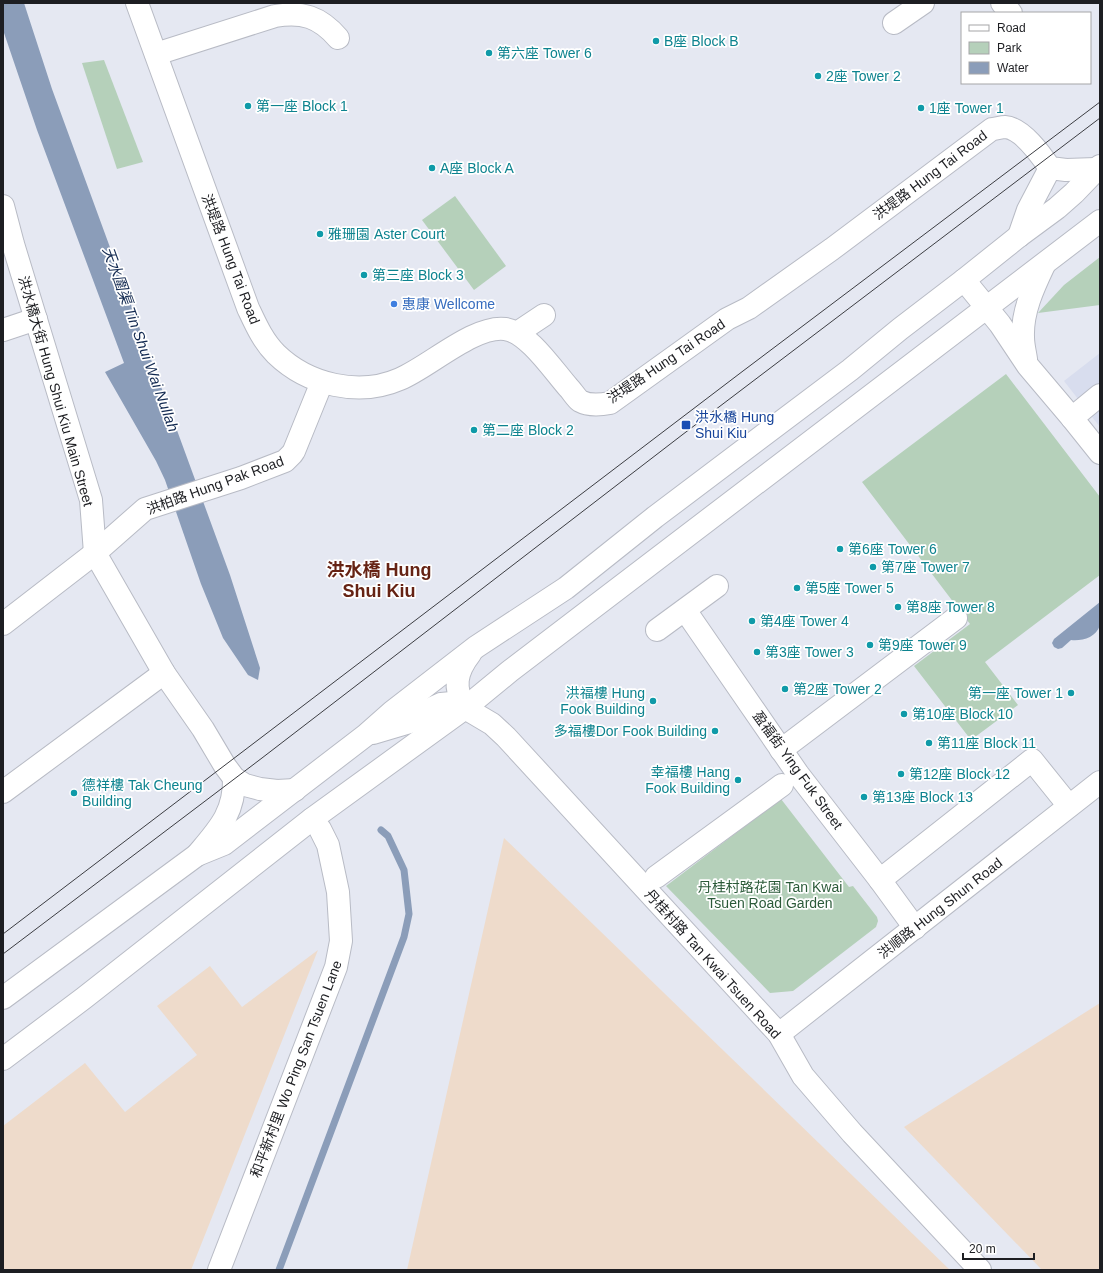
<svg xmlns="http://www.w3.org/2000/svg" width="1103" height="1273" viewBox="0 0 1103 1273" font-family="Helvetica,'Noto Sans SC',sans-serif">
	<style>
		.industrial { fill: #eedbcb }
		.built { fill: #d8ddee }
		.green { fill: #b5d0ba }
		.water { fill: #8b9db9 }
		.lines { fill: none; stroke-linecap: round; stroke-linejoin: round }
		.stream { stroke: #8b9db9; stroke-width: 7 }
		.minor-casing { stroke: #b8bbc5; stroke-width: 24 }
		.major-casing { stroke: #b8bbc5; stroke-width: 24 }
		.minor { stroke: #fff; stroke-width: 22 }
		.major { stroke: #fff; stroke-width: 22 }
		.tram { stroke: #3c3d42; stroke-width: 1 }
		.culture-dot { fill: #0f9aa8; stroke: #fff; stroke-width: 1.5 }
		.shop-dot { fill: #3f7fe0; stroke: #fff; stroke-width: 1.5 }
		.transit-dot { fill: #1a4fb4; stroke: #fff; stroke-width: 1.5 }
		.labels { text-anchor: middle; dominant-baseline: central; stroke-width: 3.5; stroke-linejoin: round; paint-order: stroke }
		.culture-label { font-size: 14px; fill: #0d838f; stroke: #fff; text-anchor: start }
		.street-label { font-size: 14px; fill: #1d1e22; stroke: #fff }
		.shop-label { font-size: 14px; fill: #366cbe; stroke: #fff; text-anchor: start }
		.transit-label { font-size: 14px; fill: #164399; stroke: #fff; text-anchor: start }
		.park-label { font-size: 14px; fill: #2b5a39; stroke: #fff }
		.water-label { font-size: 15px; font-style: italic; fill: #132a51; stroke: #fff }
		.district-label { font-size: 18px; font-weight: bold; fill: #662314; stroke: #fff }
	</style>
	<rect width="100%" height="100%" fill="#e5e8f2"/>
	<g class="industrial">
		<path d="M504 838 950 1270H407Z"/>
		<path d="M318 950 191 1270H3V1126L85 1063 125 1112 197 1055 157 1006 210 966 242 1007Z"/>
		<path d="M1100 1003V1270H1042L904 1127Z"/>
	</g>
	<path class="built" d="M1100 353V427L1064 381Z"/>
	<g class="green">
		<path d="M104 60 143 162 117 169 82 63Z"/>
		<path d="M455 196 506 266 474 290 422 220Z"/>
		<path d="M1100 257V305L1038 313 1064 285Z"/>
		<path d="M1006 374 1100 497V575L985 662 1018 705 971 740 914 666 970 624 862 482Z"/>
		<path d="M781 799 849 887 853 886 877 917 878 921 876 927 793 991 770 993 666 886Z"/>
	</g>
	<g class="water">
		<path d="M3 3H24L52 89 230 575 260 668 258 680 248 675 223 638 201 584 165 480 156 461 105 372 124 363 37 130 3 30Z"/>
		<path d="M1100 602C1100 609 1102 618 1100 625 1096 638 1082 641 1071 640L1062 648 1058 649 1054 647 1052 643 1054 639Z"/>
	</g>
	<g class="lines">
		<path class="stream" d="M279 1270 404 937 409 914 404 870 388 836 381 830"/>
		<defs>
			<g id="minor">
				<path d="M137 3 248 308C256 325 263 341 276 354 308 385 359 397 400 379 429 367 474 325 505 329 528 332 553 370 568 387 572 391 576 398 580 401 589 406 600 405 610 403L727 319 749 308 832 249 992 129C996 129 1001 127 1005 127 1022 128 1041 155 1050 168L1066 170 1096 169"/>
				<path d="M1002 3 1011 13"/>
				<path d="M894 23 923 3"/>
				<path d="M156 54 275 16C302 11 320 17 338 38"/>
				<path d="M3 206 13 244 91 500 95 553 164 673 203 729 225 766 234 778 245 785 260 789 277 791 295 790"/>
				<path d="M1019 236 1028 210 1050 168"/>
				<path d="M964 280 1000 324 1028 366 1072 418 1100 453"/>
				<path d="M3 330 36 319"/>
				<path d="M517 333 544 315"/>
				<path d="M1026 359C1025 352 1023 345 1023 337 1022 312 1033 288 1044 265"/>
				<path d="M1072 418 1100 395"/>
				<path d="M685 610 798 774 880 880 915 928"/>
				<path d="M3 624 95 553 145 509 241 478 285 461 292 454 294 451 322 382"/>
				<path d="M657 630 717 586"/>
				<path d="M465 708 492 724 506 737 779 1034 803 1076 852 1133 980 1270"/>
				<path d="M781 750 956 618"/>
				<path d="M3 792 164 673"/>
				<path d="M197 855C218 830 235 813 234 778"/>
				<path d="M656 877 782 785"/>
				<path d="M880 880 1032 760 1069 806"/>
				<path d="M779 1034 1100 782"/>
				<path d="M219 1270 336 967 341 941 338 892 328 845 320 829 312 819"/>
			</g>
			<g id="major">
				<path d="M465 708C453 688 456 672 470 654"/>
				<path d="M373 733 410 722 428 710 441 704 452 703 465 708"/>
				<path d="M3 998 197 855 224 844 366 735 392 712 476 647 566 588 655 517 850 370 900 329 964 280 1019 236 1057 208 1074 193 1100 166"/>
				<path d="M3 1059 84 998 312 819 465 708 510 671 1100 221"/>
			</g>
		</defs>
		<use href="#minor" class="minor-casing"/>
		<use href="#major" class="major-casing"/>
		<use href="#minor" class="minor"/>
		<use href="#major" class="major"/>
		<g class="tram">
			<path d="M3 934 743 371 1100 102"/>
			<path d="M3 954 262 758 682 435 1100 118"/>
		</g>
	</g>
	<g class="culture-dot">
		<circle cx="656" cy="41" r="4"/>
		<circle cx="489" cy="53" r="4"/>
		<circle cx="818" cy="76" r="4"/>
		<circle cx="248" cy="106" r="4"/>
		<circle cx="921" cy="108" r="4"/>
		<circle cx="432" cy="168" r="4"/>
		<circle cx="320" cy="234" r="4"/>
		<circle cx="364" cy="275" r="4"/>
		<circle cx="474" cy="430" r="4"/>
		<circle cx="840" cy="549" r="4"/>
		<circle cx="873" cy="567" r="4"/>
		<circle cx="797" cy="588" r="4"/>
		<circle cx="898" cy="607" r="4"/>
		<circle cx="752" cy="621" r="4"/>
		<circle cx="870" cy="645" r="4"/>
		<circle cx="757" cy="652" r="4"/>
		<circle cx="785" cy="689" r="4"/>
		<circle cx="1071" cy="693" r="4"/>
		<circle cx="653" cy="701" r="4"/>
		<circle cx="904" cy="714" r="4"/>
		<circle cx="715" cy="731" r="4"/>
		<circle cx="929" cy="743" r="4"/>
		<circle cx="901" cy="774" r="4"/>
		<circle cx="738" cy="780" r="4"/>
		<circle cx="74" cy="793" r="4"/>
		<circle cx="864" cy="797" r="4"/>
	</g>
	<circle class="shop-dot" cx="394" cy="304" r="4"/>
	<rect class="transit-dot" x="681" y="420" width="10" height="10" rx="2"/>
	<g class="labels">
		<g class="culture-label">
			<text x="664" y="41">B座 Block B</text>
			<text x="497" y="53">第六座 Tower 6</text>
			<text x="826" y="76">2座 Tower 2</text>
			<text x="256" y="106">第一座 Block 1</text>
			<text x="929" y="108">1座 Tower 1</text>
			<text x="440" y="168">A座 Block A</text>
			<text x="328" y="234">雅珊園 Aster Court</text>
			<text x="372" y="275">第三座 Block 3</text>
			<text x="482" y="430">第二座 Block 2</text>
			<text x="848" y="549">第6座 Tower 6</text>
			<text x="881" y="567">第7座 Tower 7</text>
			<text x="805" y="588">第5座 Tower 5</text>
			<text x="906" y="607">第8座 Tower 8</text>
			<text x="760" y="621">第4座 Tower 4</text>
			<text x="878" y="645">第9座 Tower 9</text>
			<text x="765" y="652">第3座 Tower 3</text>
			<text x="793" y="689">第2座 Tower 2</text>
			<text x="645" y="693" text-anchor="end">洪福樓 Hung<tspan x="645" dy="16">Fook Building</tspan></text>
			<text x="1063" y="693" text-anchor="end">第一座 Tower 1</text>
			<text x="912" y="714">第10座 Block 10</text>
			<text x="707" y="731" text-anchor="end">多福樓Dor Fook Building</text>
			<text x="937" y="743">第11座 Block 11</text>
			<text x="730" y="772" text-anchor="end">幸福樓 Hang<tspan x="730" dy="16">Fook Building</tspan></text>
			<text x="909" y="774">第12座 Block 12</text>
			<text x="82" y="785">德祥樓 Tak Cheung<tspan x="82" dy="16">Building</tspan></text>
			<text x="872" y="797">第13座 Block 13</text>
		</g>
		<g class="street-label">
			<text transform="translate(930 175) rotate(-37)">洪堤路 Hung Tai Road</text>
			<text transform="translate(231 259) rotate(69)">洪堤路 Hung Tai Road</text>
			<text transform="translate(666 361) rotate(-34)">洪堤路 Hung Tai Road</text>
			<text transform="translate(56 391) rotate(74)">洪水橋大街 Hung Shui Kiu Main Street</text>
			<text transform="translate(215 485) rotate(-20)">洪柏路 Hung Pak Road</text>
			<text transform="translate(798 770) rotate(54)">盈福街 Ying Fuk Street</text>
			<text transform="translate(940 908) rotate(-38)">洪順路 Hung Shun Road</text>
			<text transform="translate(713 964) rotate(48)">丹桂村路 Tan Kwai Tsuen Road</text>
			<text transform="translate(296 1069) rotate(-69)">和平新村里 Wo Ping San Tsuen Lane</text>
		</g>
		<g class="shop-label">
			<text x="402" y="304">惠康 Wellcome</text>
		</g>
		<g class="transit-label">
			<text x="695" y="417">洪水橋 Hung<tspan x="695" dy="16">Shui Kiu</tspan></text>
		</g>
		<g class="park-label">
			<text x="770" y="887">丹桂村路花園 Tan Kwai<tspan x="770" dy="16">Tsuen Road Garden</tspan></text>
		</g>
		<g class="water-label">
			<text transform="translate(141 339) rotate(70)">天水圍渠 Tin Shui Wai Nullah</text>
		</g>
		<g class="district-label">
			<text x="379" y="570">洪水橋 Hung<tspan x="379" dy="21">Shui Kiu</tspan></text>
		</g>
	</g>
	<rect width="1103" height="1273" fill="none" stroke="#1d1e22" stroke-width="8"/>
	<rect x="961" y="12" width="130" height="72" fill="#ffffff" stroke="#a5a5a7"/>
	<rect x="969" y="25" width="20" height="6" fill="#ffffff" stroke="#a5a5a7"/>
	<text x="997" y="32" font-size="12" fill="#1d1e22">Road</text>
	<rect x="969" y="42" width="20" height="12" fill="#b5d0ba" stroke="#a5a5a7"/>
	<text x="997" y="52" font-size="12" fill="#1d1e22">Park</text>
	<rect x="969" y="62" width="20" height="12" fill="#8b9db9" stroke="#a5a5a7"/>
	<text x="997" y="72" font-size="12" fill="#1d1e22">Water</text>
	<path d="M963 1253v6h71v-6" fill="none" stroke="#1d1e22" stroke-width="2"/>
	<text x="969" y="1253" font-size="12" fill="#1d1e22" stroke="#ffffff" stroke-width="3" paint-order="stroke">20 m</text>
</svg>
